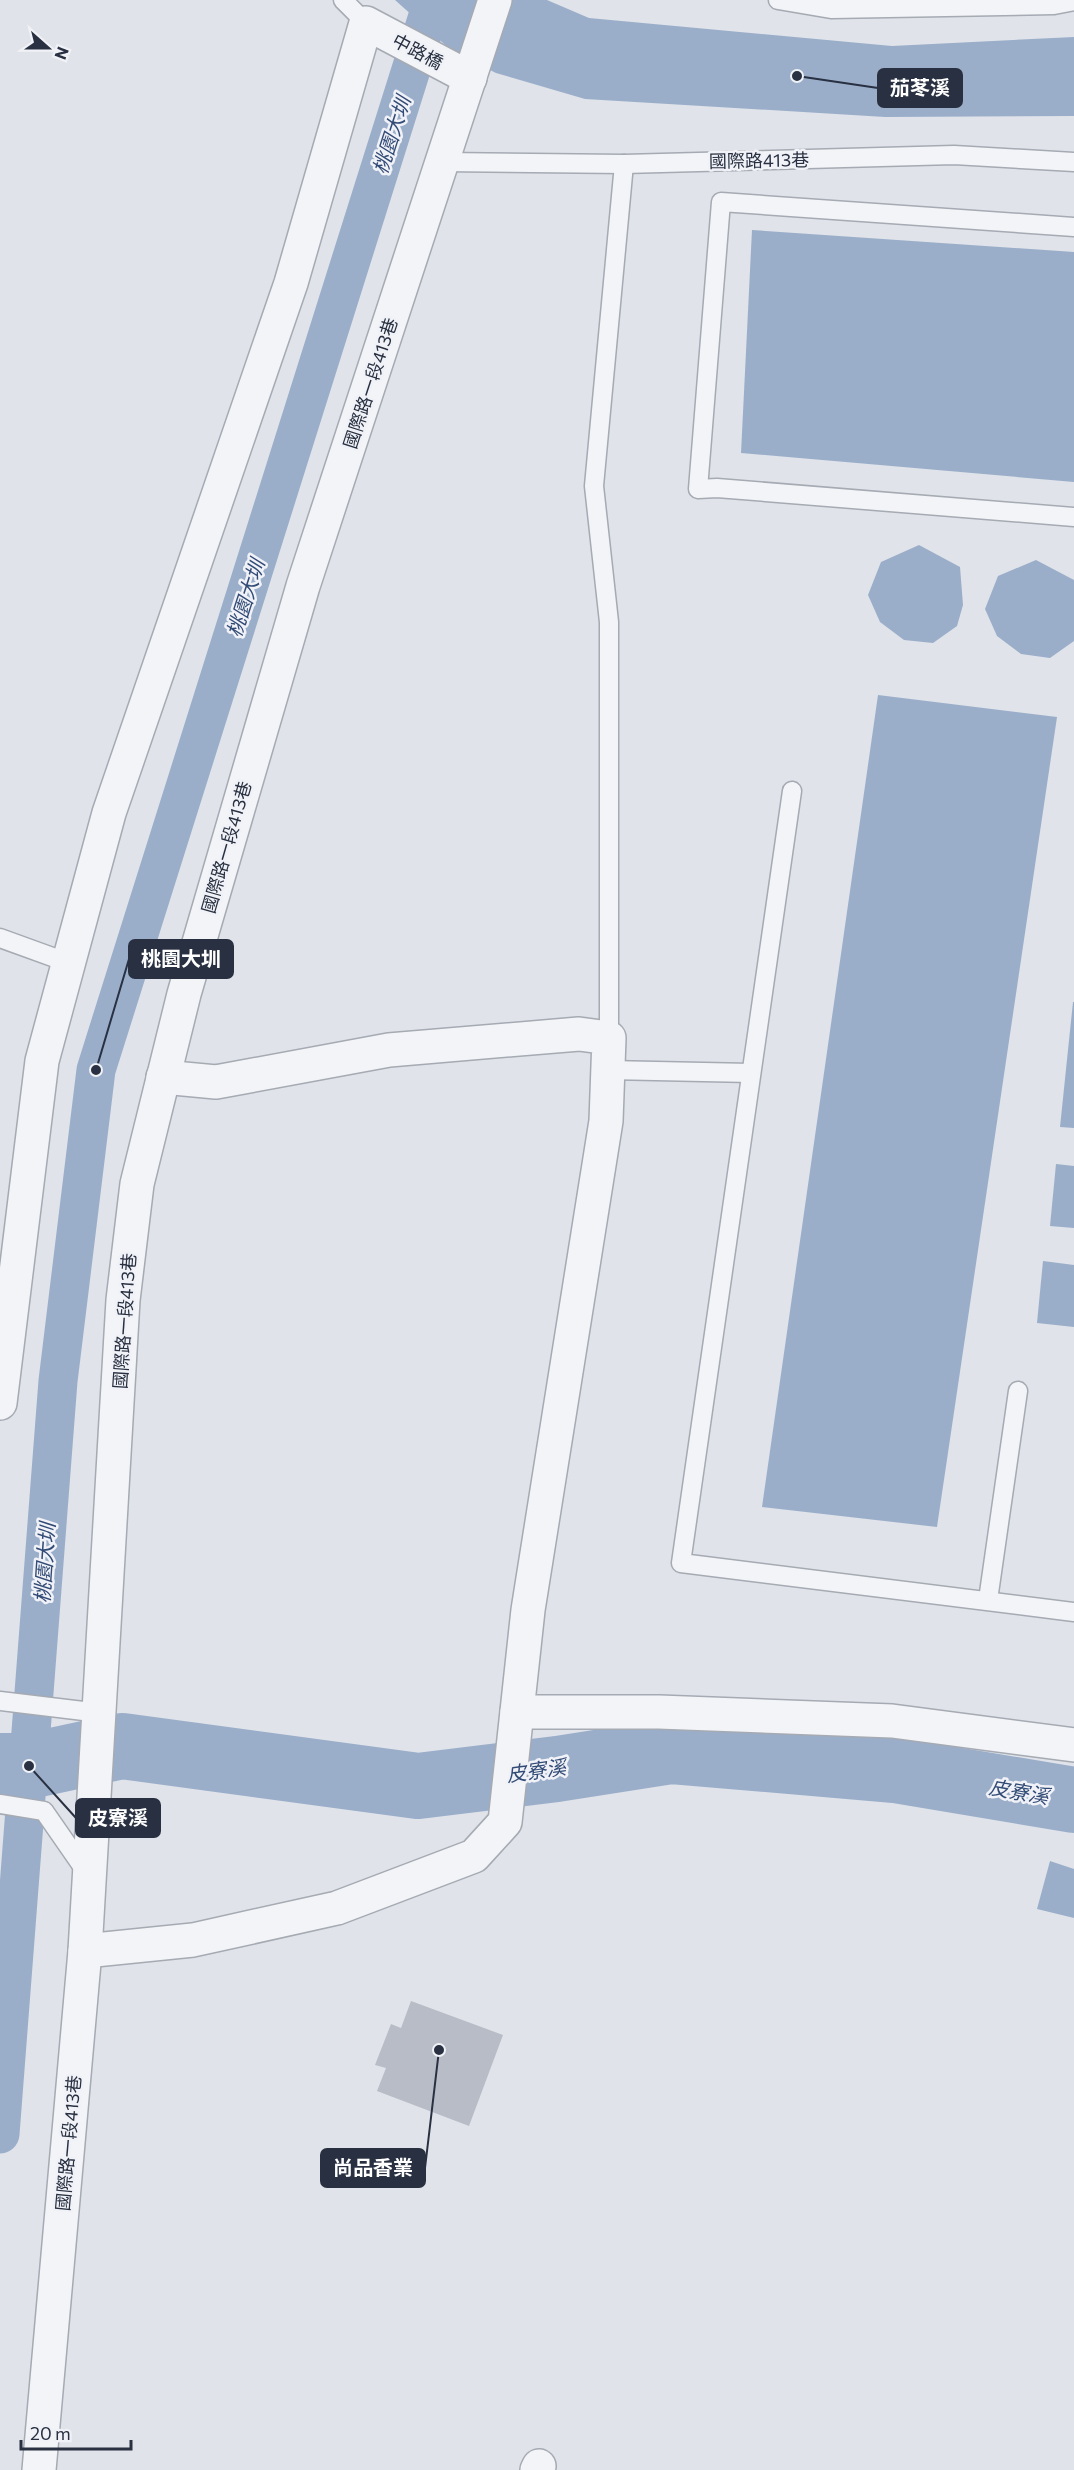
<svg xmlns="http://www.w3.org/2000/svg" width="1074" height="2470" viewBox="0 0 1074 2470" font-family="Commissioner,'Noto Sans TC',sans-serif">
	<style>
		.water { fill: #9aaeca }
		.lines { fill: none; stroke-linecap: round; stroke-linejoin: round }
		.canal { stroke: #9aaeca; stroke-width: 39 }
		.river { stroke: #9aaeca; stroke-width: 66 }
		.building { fill: #b7bcc6 }
		.service-casing { stroke: #a5aab3; stroke-width: 21 }
		.minor-casing { stroke: #a5aab3; stroke-width: 36 }
		.service { stroke: #f3f4f7; stroke-width: 18 }
		.minor { stroke: #f3f4f7; stroke-width: 33 }
		.labels { text-anchor: middle; dominant-baseline: central; stroke-width: 5; stroke-linejoin: round; paint-order: stroke }
		.street-label { font-size: 18px; fill: #283041; stroke: #f0f2f7 }
		.water-label { font-size: 20px; font-style: italic; fill: #324b76; stroke: #f0f2f7 }
		.leader { fill: none; stroke: #283041; stroke-width: 2 }
		.callout-dot { fill: #283041; stroke: #f0f2f7; stroke-width: 2 }
		.callout { fill: #283041; stroke: #283041; stroke-width: 2 }
		.callout-label { font-size: 20px; text-anchor: middle; font-weight: bold; fill: #fff }
	</style>
	<rect width="100%" height="100%" fill="#e0e3e9"/>
	<g class="water">
		<path d="M395 0H547L589 18 892 46 1074 37V116L885 117 585 99 496 73 452 51Z"/>
		<path d="M752 230 1074 252V482L741 453Z"/>
		<path d="M919 545 960 567 963 605 957 626 933 643 904 640 880 622 868 595 881 562Z"/>
		<path d="M1036 560 1074 580V641L1050 658 1021 654 997 636 985 609 998 576Z"/>
		<path d="M878 695 1057 717 937 1527 762 1507Z"/>
		<path d="M1073 1002H1074V1128L1060 1127Z"/>
		<path d="M1056 1164 1074 1166V1228L1050 1226Z"/>
		<path d="M1043 1261 1074 1265V1327L1037 1323Z"/>
		<path d="M1050 1861 1074 1869V1918L1037 1909Z"/>
	</g>
	<g class="lines">
		<path class="canal" d="M0 2134 58 1381 96 1070 433 0"/>
		<path class="river" d="M0 1766H29L122 1746 418 1786 557 1769 672 1751 895 1770 1074 1800"/>
	</g>
	<path class="building" d="M411 2001 503 2035 469 2126 377 2091 386 2068 375 2065 391 2024 401 2028Z"/>
	<g class="lines">
		<defs>
			<g id="service">
				<path d="M343 0 366 23"/>
				<path d="M778 0 831 9 1054 5 1074 1"/>
				<path d="M443 162 624 164 954 155 1074 162"/>
				<path d="M1074 227 721 202 698 489 717 488 1074 517"/>
				<path d="M792 791 681 1563 1074 1612"/>
				<path d="M0 938 69 963"/>
				<path d="M609 1038V622L594 486 624 164"/>
				<path d="M608 1070 751 1073"/>
				<path d="M988 1600 1018 1391"/>
				<path d="M0 1701 100 1713"/>
				<path d="M0 1804 44 1811 87 1873"/>
			</g>
			<g id="minor">
				<path d="M0 1403 42 1061 109 813 291 283 366 23 470 78"/>
				<path d="M517 1712H659L892 1721 1074 1745"/>
				<path d="M85 1951 193 1940 337 1908 474 1856 505 1822 528 1610 606 1121 609 1038 579 1034 389 1050 216 1082 163 1077"/>
				<path d="M39 2470 85 1951 123 1300 137 1184 184 994 303 586 495 0"/>
				<path d="M537 2470 539 2466"/>
			</g>
		</defs>
		<use href="#service" class="service-casing"/>
		<use href="#minor" class="minor-casing"/>
		<use href="#service" class="service"/>
		<use href="#minor" class="minor"/>
	</g>
	<g class="labels">
		<g class="street-label">
			<text transform="translate(418 51) rotate(28)">中路橋</text>
			<text transform="translate(759 160) rotate(-1)">國際路413巷</text>
			<text transform="translate(370 383) rotate(-72)">國際路一段413巷</text>
			<text transform="translate(226 847) rotate(-74)">國際路一段413巷</text>
			<text transform="translate(124 1321) rotate(-86)">國際路一段413巷</text>
			<text transform="translate(68 2143) rotate(-85)">國際路一段413巷</text>
		</g>
		<g class="water-label">
			<text transform="translate(391 135) rotate(-72)">桃園大圳</text>
			<text transform="translate(245 598) rotate(-72)">桃園大圳</text>
			<text transform="translate(44 1563) rotate(-86)">桃園大圳</text>
			<text transform="translate(536 1770) rotate(-8)">皮寮溪</text>
			<text transform="translate(1019 1791) rotate(10)">皮寮溪</text>
		</g>
	</g>
	<path class="leader" d="M797 76L878 88M96 1070L129 959M29 1766L76 1818M439 2050L425 2168"/>
	<g class="callout-dot">
		<circle cx="797" cy="76" r="6"/>
		<circle cx="96" cy="1070" r="6"/>
		<circle cx="29" cy="1766" r="6"/>
		<circle cx="439" cy="2050" r="6"/>
	</g>
	<g class="callout">
		<rect x="878" y="69" width="84" height="38" rx="6"/>
		<rect x="129" y="940" width="104" height="38" rx="6"/>
		<rect x="76" y="1799" width="84" height="38" rx="6"/>
		<rect x="321" y="2149" width="104" height="38" rx="6"/>
	</g>
	<g class="callout-label">
		<text x="920" y="95">茄苳溪</text>
		<text x="181" y="966">桃園大圳</text>
		<text x="118" y="1825">皮寮溪</text>
		<text x="373" y="2175">尚品香業</text>
	</g>
	<g transform="translate(48 48) rotate(111)" stroke="#f0f2f7" stroke-width="4.5" paint-order="stroke">
	<path d="M0-4.5L10 22L0 15L-10 22Z" fill="#283041"/>
	<text y="-9" font-size="16" font-weight="bold" text-anchor="middle" fill="#283041">N</text>
	</g>
	<path d="M21 2440v9h110v-9" fill="none" stroke="#283041" stroke-width="3"/>
	<text x="30" y="2440" font-size="18" fill="#283041" stroke="#f0f2f7" stroke-width="4.5" paint-order="stroke">20 m</text>
</svg>
